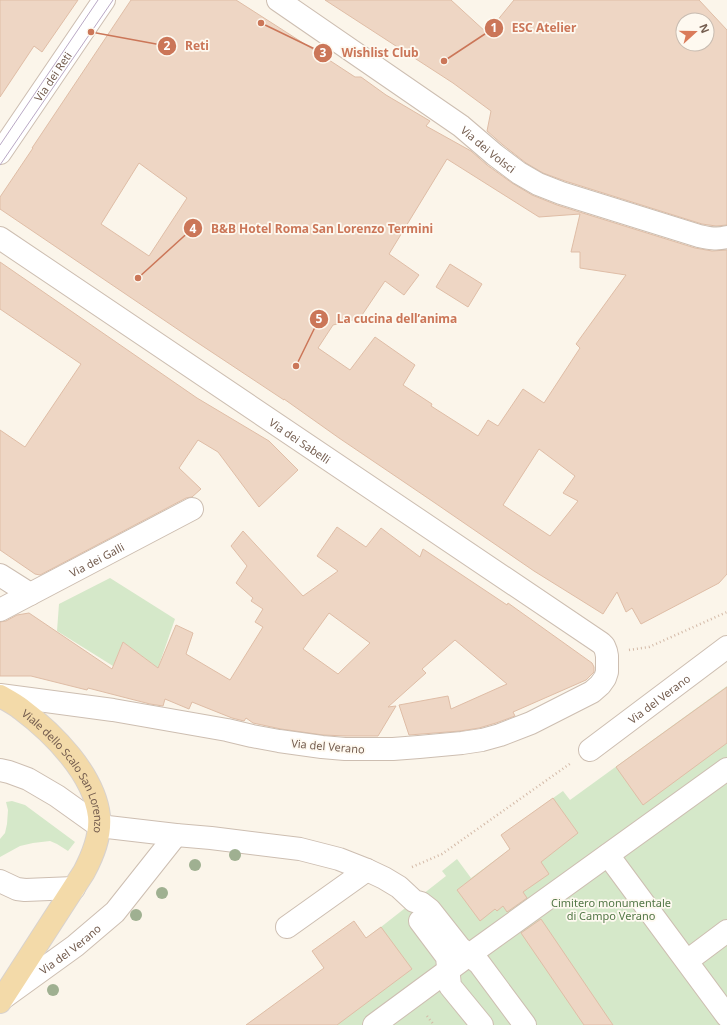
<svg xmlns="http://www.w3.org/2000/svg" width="727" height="1025" viewBox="0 0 727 1025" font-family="'Noto Sans',sans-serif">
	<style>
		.green { fill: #d5e8c9 }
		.building { fill: #eed6c4; stroke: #dfbda6; fill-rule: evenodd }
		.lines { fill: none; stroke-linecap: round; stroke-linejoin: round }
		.minor-casing { stroke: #cdbeb1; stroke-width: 24 }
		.major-casing { stroke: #d8d2ce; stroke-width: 24 }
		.path { stroke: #d3b9a7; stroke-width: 2.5; stroke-dasharray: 1 3; stroke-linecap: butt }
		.minor { stroke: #fff; stroke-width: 22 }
		.major { stroke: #f3daa9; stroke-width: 22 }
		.tram { stroke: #b9a8c5; stroke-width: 1 }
		.tree { fill: #9fb091 }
		.labels { text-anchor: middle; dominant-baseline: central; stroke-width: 3.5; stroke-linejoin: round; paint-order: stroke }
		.street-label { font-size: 11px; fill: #745d4f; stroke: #fef9f0 }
		.park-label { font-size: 11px; fill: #547848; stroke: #fef9f0 }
		.leader { fill: none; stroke: #cb7658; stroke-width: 1.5 }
		.callout-dot { fill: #cb7658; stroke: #fef9f0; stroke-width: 1.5 }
		.mark-label { font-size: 12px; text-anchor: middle; font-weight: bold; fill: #fff }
		.callout-label { font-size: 12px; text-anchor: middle; font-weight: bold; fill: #cb7658; stroke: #fef9f0; stroke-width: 3.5; stroke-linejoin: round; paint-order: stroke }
	</style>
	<rect width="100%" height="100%" fill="#fbf5ea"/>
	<g class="green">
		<path d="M110 578 175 619 158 668 123 642 113 666 57 631 59 604Z"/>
		<path d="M727 686V1025H246L381 927 446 876 442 871 457 859 471 878 510 849 501 835 563 791 570 800Z"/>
		<path d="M12 801 25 805 75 842 68 851 57 844 50 841 33 843 20 846 0 857V839L5 833 7 824 8 810 6 802Z"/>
	</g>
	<g class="building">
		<path d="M0 0H78L42 52 34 46 0 97Z"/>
		<path d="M131 0H236L300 41 355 77H361L386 95 430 121 426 126 471 151 487 165 512 183 532 195 557 205 695 248 712 251 727 250V574L719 583 641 624 632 608 626 612 617 592 603 614 579 599 534 571 435 503 407 484 339 438 284 399V400L192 339 0 209V197L33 148H32ZM447 159 539 217 580 214 571 252H580V268L626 275 576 344 580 348 544 403 523 389 498 426 488 420 478 436 431 406 432 404 403 385 415 365 375 337 350 370 318 348 333 325 360 318 385 281 404 295 419 275 389 254ZM139 163 187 198 149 256 101 224ZM539 449 575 476 563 493 578 501 550 536 503 505Z"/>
		<path d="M325 0H451L487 33 514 0H699L727 30V225L716 226 702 224 565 181 543 173 526 163 503 145 487 131 491 111 453 83ZM683 20H707V44H683Z"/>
		<path d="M0 262 197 398 269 441 298 470 259 507 218 452 198 440 179 468 201 489 192 497 186 498 40 575 35 574 0 550V430L25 447 81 364 0 309Z"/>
		<path d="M450 264 482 284 468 307 436 287Z"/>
		<path d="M337 527 366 547 381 528 420 557 423 549 507 605 508 603 592 663 594 667V672L586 680 513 712 515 716 496 723 479 728 460 731 409 735 399 705 448 696 451 709 507 684 455 640 422 669 426 673 388 707 396 706 378 736H346L323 735 281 729 253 723 246 718 244 721 232 718 192 702 189 709 165 699 163 706 150 704 88 688 87 690 31 676H0V622L6 621 17 615 29 613 112 669 123 642 158 668 176 625 193 633 186 654 230 680 263 627 255 622 263 609 251 601 253 598 236 583 247 566 231 546 243 531 303 596 338 571 317 556ZM329 613 370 643 338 674 303 649Z"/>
		<path d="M727 687V743L643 805 616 767Z"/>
		<path d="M553 798 578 833 541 862 549 874 523 892 527 898 507 912 503 906 497 911 495 909 480 921 457 890 510 849 501 835Z"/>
		<path d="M541 919 613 1025H584L521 933Z"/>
		<path d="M354 921 366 938 381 927 412 969 337 1025H246L324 968 312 951Z"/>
	</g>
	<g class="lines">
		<defs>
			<g id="minor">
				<path id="s1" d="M278 0 461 126 495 155 519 173 538 184 561 193 699 236C708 238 717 240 727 237"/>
				<path id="s2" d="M0 153 104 0"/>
				<path id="s3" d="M0 238 601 643 604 646 606 651 607 656V672L605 678 600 685 592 692 531 723 500 735 482 740 462 743 419 747 393 749H345L322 747 279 741 252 736 227 730 113 710 0 695"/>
				<path d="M0 575 30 594"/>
				<path id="s4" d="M0 610 192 509"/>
				<path id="s5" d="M590 750 727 647"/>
				<path d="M0 770 9 772 28 779 57 796 99 826 176 835 211 838 300 849 339 859 367 870 384 878 399 887 414 901 421 903 430 910 460 948 479 963 525 1025"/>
				<path d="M608 855 727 1016"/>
				<path d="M0 881 17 889 25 890 74 888"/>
				<path d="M420 921 447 957 450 986 482 1025"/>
				<path d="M287 927 367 870"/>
				<path d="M687 961 727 931"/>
				<path id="s6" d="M3 998 75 946 115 912 176 835"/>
				<path d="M374 1025 469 955 727 769"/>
			</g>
			<g id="major">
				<path id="s7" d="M0 696C7 700 15 704 21 709 53 733 94 774 99 816 101 836 93 855 84 872L0 1002"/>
			</g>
		</defs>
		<use href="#minor" class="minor-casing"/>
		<use href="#major" class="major-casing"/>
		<g class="path">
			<path d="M629 650 649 647 727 612"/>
			<path d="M412 867 442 854 571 763"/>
			<path d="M427 1016 434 1025"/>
		</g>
		<use href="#minor" class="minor"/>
		<use href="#major" class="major"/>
		<g class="tram">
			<path d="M0 145 98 0"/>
			<path d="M0 165 113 0"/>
		</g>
	</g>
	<g class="tree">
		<circle cx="235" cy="855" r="6"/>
		<circle cx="195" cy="865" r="6"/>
		<circle cx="162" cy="893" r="6"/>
		<circle cx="136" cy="915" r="6"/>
		<circle cx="53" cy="990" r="6"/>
	</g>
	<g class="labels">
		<g class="street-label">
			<text stroke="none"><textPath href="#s2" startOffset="93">Via dei Reti</textPath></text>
			<text stroke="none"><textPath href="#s1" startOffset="258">Via dei Volsci</textPath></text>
			<text stroke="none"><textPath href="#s3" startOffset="362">Via dei Sabelli</textPath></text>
			<text stroke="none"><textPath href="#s4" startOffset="109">Via dei Galli</textPath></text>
			<text stroke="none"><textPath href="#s5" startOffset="86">Via del Verano</textPath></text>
			<text transform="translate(328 746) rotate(5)">Via del Verano</text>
			<text stroke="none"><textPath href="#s7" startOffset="103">Viale dello Scalo San Lorenzo</textPath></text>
			<text stroke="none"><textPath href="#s6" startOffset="83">Via del Verano</textPath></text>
		</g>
		<g class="park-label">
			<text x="611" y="902">Cimitero monumentale<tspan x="611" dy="13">di Campo Verano</tspan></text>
		</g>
	</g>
	<path class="leader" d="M444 61L494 28M91 32L167 46M261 23L323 53M138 278L193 228M296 366L319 319"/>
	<g class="callout-dot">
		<circle cx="444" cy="61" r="4"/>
		<circle cx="91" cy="32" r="4"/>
		<circle cx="261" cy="23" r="4"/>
		<circle cx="138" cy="278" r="4"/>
		<circle cx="296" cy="366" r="4"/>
		<circle cx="494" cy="28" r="10"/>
		<circle cx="167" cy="46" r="10"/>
		<circle cx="323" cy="53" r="10"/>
		<circle cx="193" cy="228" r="10"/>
		<circle cx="319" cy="319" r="10"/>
	</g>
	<g class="mark-label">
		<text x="494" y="32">1</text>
		<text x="167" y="50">2</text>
		<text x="323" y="57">3</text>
		<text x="193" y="233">4</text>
		<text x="319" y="323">5</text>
	</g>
	<g class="callout-label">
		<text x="544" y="32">ESC Atelier</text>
		<text x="197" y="50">Reti</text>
		<text x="380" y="57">Wishlist Club</text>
		<text x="322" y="233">B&amp;B Hotel Roma San Lorenzo Termini</text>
		<text x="397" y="323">La cucina dell’anima</text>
	</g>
	<g transform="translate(695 32) rotate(69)"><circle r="19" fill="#fef9f0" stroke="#c7bbb0"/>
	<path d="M0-3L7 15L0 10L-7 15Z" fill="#da7b5a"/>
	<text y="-6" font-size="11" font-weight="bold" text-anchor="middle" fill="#745d4f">N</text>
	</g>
</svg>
